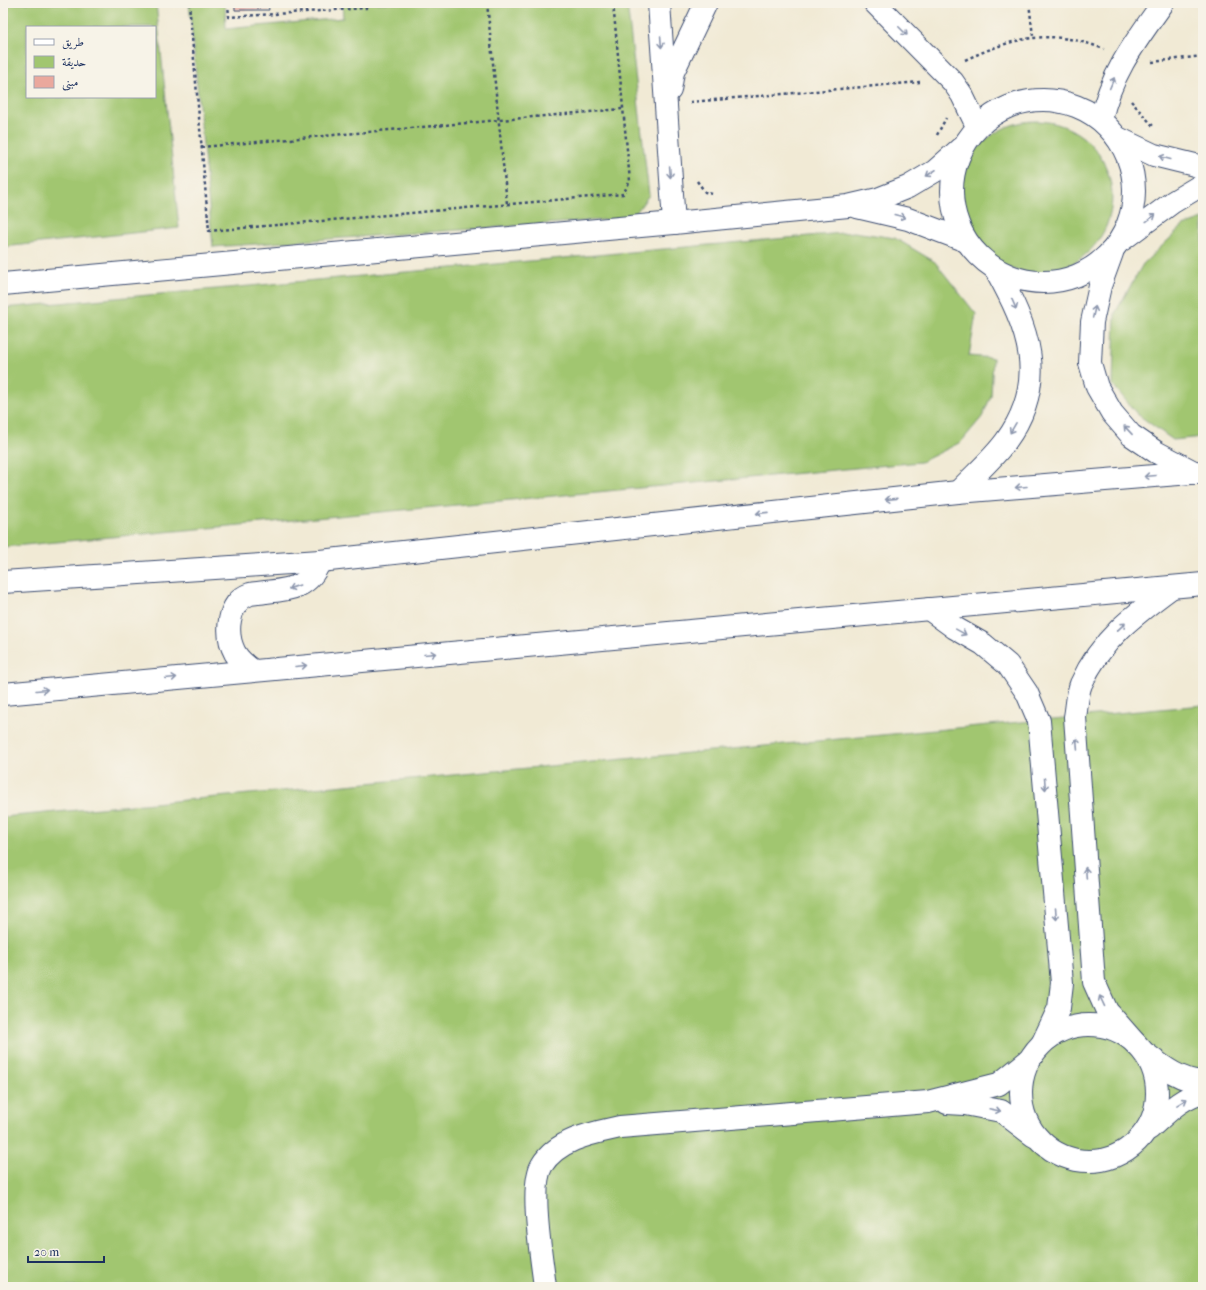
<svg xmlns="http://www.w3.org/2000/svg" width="1206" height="1290" viewBox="0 0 1206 1290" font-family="'IM FELL French Canon',Amiri,serif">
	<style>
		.green { fill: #a1c670; stroke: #5e7a67; fill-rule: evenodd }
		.building { fill: #eaa89d }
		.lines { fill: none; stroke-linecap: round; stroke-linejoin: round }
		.minor-casing { stroke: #3b4b70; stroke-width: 24 }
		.path { stroke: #3b4b70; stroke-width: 2.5; stroke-dasharray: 3 3; stroke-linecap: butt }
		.minor { stroke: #fff; stroke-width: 22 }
		.oneway { stroke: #8d97ae }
	</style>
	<rect width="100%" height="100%" fill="#f7f3e8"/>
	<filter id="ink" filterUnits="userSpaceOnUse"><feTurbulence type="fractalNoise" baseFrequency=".025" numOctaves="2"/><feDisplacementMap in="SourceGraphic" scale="8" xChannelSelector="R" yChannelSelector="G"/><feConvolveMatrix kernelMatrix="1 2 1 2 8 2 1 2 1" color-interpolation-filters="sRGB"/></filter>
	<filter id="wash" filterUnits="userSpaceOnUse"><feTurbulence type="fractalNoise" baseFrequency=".012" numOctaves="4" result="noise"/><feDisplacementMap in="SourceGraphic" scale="16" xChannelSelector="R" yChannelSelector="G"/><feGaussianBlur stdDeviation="0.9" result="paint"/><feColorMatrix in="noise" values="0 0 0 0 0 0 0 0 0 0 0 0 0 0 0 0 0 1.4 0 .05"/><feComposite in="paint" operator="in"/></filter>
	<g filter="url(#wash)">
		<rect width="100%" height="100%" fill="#f1ead5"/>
		<g class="green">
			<path d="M3 3H156L179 228 3 247ZM27 27H155V97H27Z"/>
			<path d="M189 3H225L226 29 343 18 342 3H627L649 195 632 218 213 247Z"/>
			<circle cx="1036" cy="197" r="76"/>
			<path d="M1203 219V437L1173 440 1137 414 1113 385 1115 313 1143 264 1183 226Z"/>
			<path d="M854 232 895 238 935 262 976 314 969 356 993 358 991 396 982 417 961 442 921 462 3 547V308Z"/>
			<path d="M1203 705V1287H3V817Z"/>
		</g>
		<g id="blocks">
			<g class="building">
				<path d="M235 3H268L269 10H235Z"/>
				<path d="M295 3H334V6L296 8Z"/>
			</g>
		</g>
	</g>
	<g filter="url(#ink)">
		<use href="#blocks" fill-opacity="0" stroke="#3b4b70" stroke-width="1"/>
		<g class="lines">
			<defs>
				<g id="minor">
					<path d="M659 3 674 223"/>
					<path d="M875 3 953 82 962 95 977 126"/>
					<path d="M670 90 673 72 706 3"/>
					<circle cx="1043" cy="191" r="91"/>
					<path d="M1101 120C1111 73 1136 41 1163 3"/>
					<path d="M1118 138 1154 155 1203 167"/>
					<path d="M857 207 908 219 966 241"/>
					<path d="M1122 240 1173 202 1203 184"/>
					<path d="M1112 253 1100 286 1092 322 1090 363 1097 387 1112 413 1131 435 1156 452 1196 473"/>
					<path d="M3 284 674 223 848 206 878 199 908 187 935 171 961 148"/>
					<path d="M958 492C974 475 993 459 1006 441 1050 380 1028 328 996 270"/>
					<path d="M3 582 320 561 958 492 1203 472"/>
					<path d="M929 609 955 628 983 644 1008 665 1027 693 1039 721 1062 983 1059 1008 1043 1042"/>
					<path d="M252 670C245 665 239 660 235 653 225 634 227 602 250 594 255 593 261 593 265 592 292 589 309 588 320 561"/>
					<path d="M3 694 1203 584"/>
					<circle cx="1089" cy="1093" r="68"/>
					<path d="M1135 1043 1107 1011 1094 982 1075 717C1077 707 1077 694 1081 684 1101 639 1134 615 1172 587"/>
					<path d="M1146 1054C1163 1067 1181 1081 1203 1082"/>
					<path d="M947 1103 965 1104 1001 1111 1034 1136"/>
					<path d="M1149 1129C1165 1115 1181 1097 1203 1092"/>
					<path d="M545 1287C542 1260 529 1186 542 1165 558 1139 593 1133 620 1127L928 1102 999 1084 1029 1060"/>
				</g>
			</defs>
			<use href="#minor" class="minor-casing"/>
			<g class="path">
				<path d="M189 3 209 231 623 194 630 181 613 3"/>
				<path d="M228 3 229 17 366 8V3"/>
				<path d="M487 3 507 204"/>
				<path d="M1029 3 1033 36"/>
				<path d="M965 60C1015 37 1050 28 1104 49"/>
				<path d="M1152 62 1203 56"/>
				<path d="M1131 101 1153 126"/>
				<path d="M690 102 920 82"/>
				<path d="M937 135 946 118"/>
				<path d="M201 147 622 109"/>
				<path d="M697 181 705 192 712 194"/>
			</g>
			<use href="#minor" class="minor"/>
		</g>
		<defs><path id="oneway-shaft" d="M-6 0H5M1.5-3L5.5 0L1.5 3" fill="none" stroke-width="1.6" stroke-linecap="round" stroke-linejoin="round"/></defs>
		<g class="oneway">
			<use href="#oneway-shaft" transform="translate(903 31) rotate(45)"/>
			<use href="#oneway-shaft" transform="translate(661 42) rotate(86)"/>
			<use href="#oneway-shaft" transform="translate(1112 83) rotate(-67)"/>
			<use href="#oneway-shaft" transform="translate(1165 158) rotate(-165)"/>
			<use href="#oneway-shaft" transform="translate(670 172) rotate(86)"/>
			<use href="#oneway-shaft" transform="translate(931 173) rotate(147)"/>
			<use href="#oneway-shaft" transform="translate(900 216) rotate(15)"/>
			<use href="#oneway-shaft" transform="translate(1151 218) rotate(-36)"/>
			<use href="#oneway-shaft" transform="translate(1014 304) rotate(66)"/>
			<use href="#oneway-shaft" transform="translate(1094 312) rotate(-77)"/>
			<use href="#oneway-shaft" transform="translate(1013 428) rotate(120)"/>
			<use href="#oneway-shaft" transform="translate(1128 430) rotate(-133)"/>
			<use href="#oneway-shaft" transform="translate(1150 476) rotate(175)"/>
			<use href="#oneway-shaft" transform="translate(1021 487) rotate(175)"/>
			<use href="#oneway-shaft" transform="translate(891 499) rotate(174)"/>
			<use href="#oneway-shaft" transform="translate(762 513) rotate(174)"/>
			<use href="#oneway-shaft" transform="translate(294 587) rotate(161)"/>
			<use href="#oneway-shaft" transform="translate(1121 627) rotate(-43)"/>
			<use href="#oneway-shaft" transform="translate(961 632) rotate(29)"/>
			<use href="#oneway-shaft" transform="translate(430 654) rotate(-5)"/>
			<use href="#oneway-shaft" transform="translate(301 666) rotate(-5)"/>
			<use href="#oneway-shaft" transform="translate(171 678) rotate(-5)"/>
			<use href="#oneway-shaft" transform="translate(42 690) rotate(-5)"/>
			<use href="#oneway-shaft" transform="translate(1077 744) rotate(-94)"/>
			<use href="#oneway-shaft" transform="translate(1045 784) rotate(85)"/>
			<use href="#oneway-shaft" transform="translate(1086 873) rotate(-94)"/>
			<use href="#oneway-shaft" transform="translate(1056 914) rotate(85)"/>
			<use href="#oneway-shaft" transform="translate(1102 1001) rotate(-115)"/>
			<use href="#oneway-shaft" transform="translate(1182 1102) rotate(-31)"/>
			<use href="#oneway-shaft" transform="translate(995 1110) rotate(12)"/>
		</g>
	</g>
	<rect width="1206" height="1290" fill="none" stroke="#f7f3e8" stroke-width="16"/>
	<rect x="26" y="26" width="130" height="72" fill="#f7f3e8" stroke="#9fa5b1"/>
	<rect x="34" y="39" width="20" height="6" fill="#ffffff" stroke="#9fa5b1"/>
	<text x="62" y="46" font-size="12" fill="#1b2f5e">طريق</text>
	<rect x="34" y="56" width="20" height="12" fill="#a1c670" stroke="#9fa5b1"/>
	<text x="62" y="66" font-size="12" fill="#1b2f5e">حديقة</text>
	<rect x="34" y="76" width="20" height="12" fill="#eaa89d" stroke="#9fa5b1"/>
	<text x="62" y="86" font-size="12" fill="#1b2f5e">مبنى</text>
	<path d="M28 1256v6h76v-6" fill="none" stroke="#1b2f5e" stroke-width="2"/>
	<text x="34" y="1256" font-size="12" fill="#1b2f5e" stroke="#f7f3e8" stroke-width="3" paint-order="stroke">20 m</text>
</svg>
